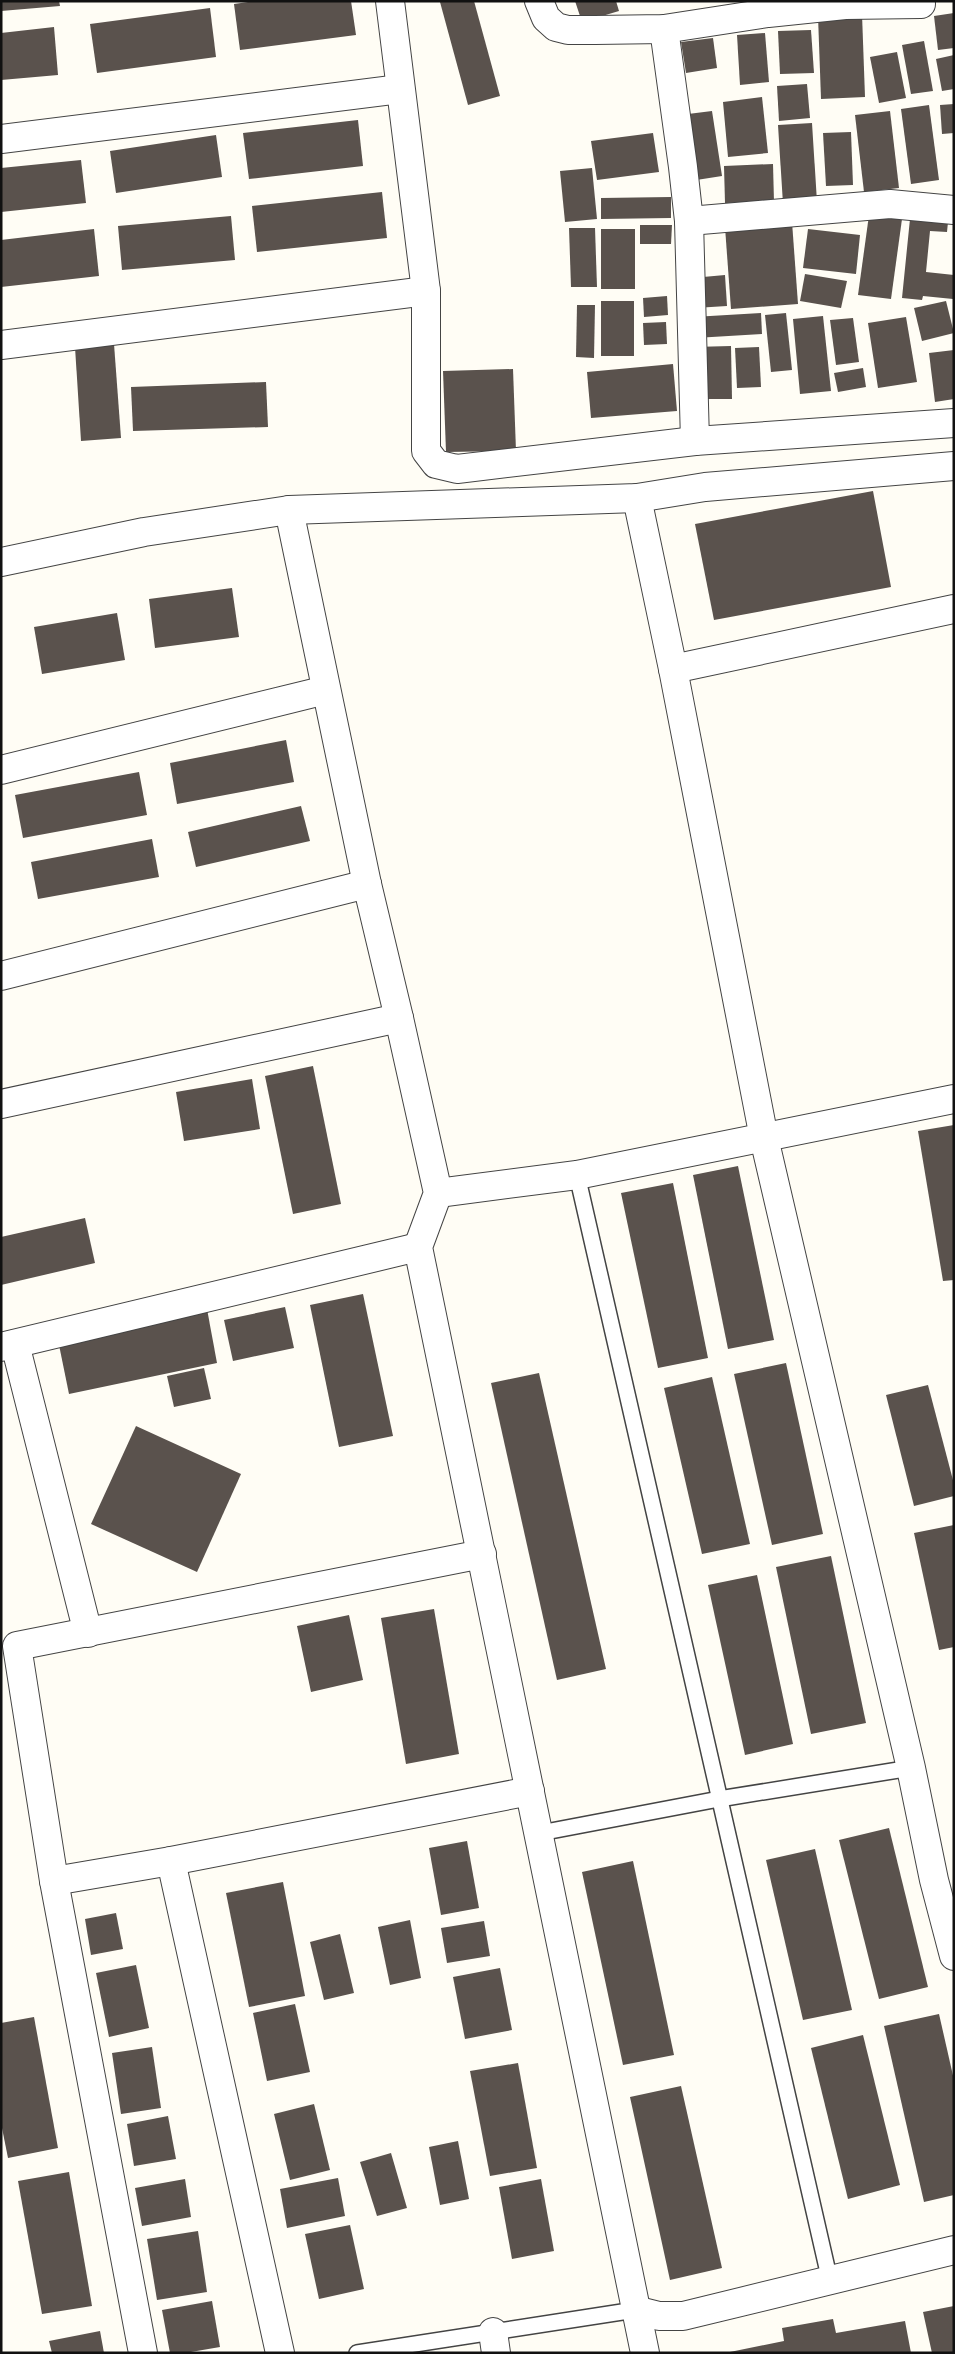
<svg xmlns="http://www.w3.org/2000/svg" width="955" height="2354" viewBox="0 0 955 2354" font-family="'IBM Plex Serif',serif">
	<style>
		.building { fill: #5a524d }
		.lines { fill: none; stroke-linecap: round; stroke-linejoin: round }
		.service-casing { stroke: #444; stroke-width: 18 }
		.minor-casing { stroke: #444; stroke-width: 30 }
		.service { stroke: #fff; stroke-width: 15 }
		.minor { stroke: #fff; stroke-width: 28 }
	</style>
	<rect width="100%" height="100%" fill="#fffdf5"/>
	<g class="building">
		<path d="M1 1H59L60 6 1 11Z"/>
		<path d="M255 1H351L356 35 240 50 234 4Z"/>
		<path d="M444 1H474L500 96 468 105 440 2Z"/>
		<path d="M575 1H616L619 11 582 22Z"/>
		<path d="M210 8 216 57 97 73 90 24Z"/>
		<path d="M954 13V48L938 50 934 16Z"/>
		<path d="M862 14 865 97 821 99 818 16Z"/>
		<path d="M54 27 58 75 1 80V33Z"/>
		<path d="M811 30 814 73 780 74 778 31Z"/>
		<path d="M765 33 769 82 740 85 737 35Z"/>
		<path d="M713 38 717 68 686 73 681 42Z"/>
		<path d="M924 41 933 91 911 94 902 45Z"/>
		<path d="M897 52 906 98 879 103 870 57Z"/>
		<path d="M954 55V89L942 91 936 59Z"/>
		<path d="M807 84 810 118 779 121 777 86Z"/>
		<path d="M762 97 768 153 728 157 723 102Z"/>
		<path d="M954 104V133L942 134 940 105Z"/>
		<path d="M929 105 939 180 911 184 901 109Z"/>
		<path d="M712 111 722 176 690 181 680 115Z"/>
		<path d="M890 111 899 188 864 192 855 115Z"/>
		<path d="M358 120 363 166 249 179 243 133Z"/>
		<path d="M812 123 817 202 783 204 778 125Z"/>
		<path d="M851 132 853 185 826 186 823 133Z"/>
		<path d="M653 133 659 172 597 180 591 141Z"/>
		<path d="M216 135 222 177 116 193 110 151Z"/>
		<path d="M81 160 86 203 1 212V168Z"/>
		<path d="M773 164 774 202 725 203 724 166Z"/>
		<path d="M592 168 597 219 565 222 560 171Z"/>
		<path d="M382 192 387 238 257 252 252 206Z"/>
		<path d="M671 197V218L601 219V198Z"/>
		<path d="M911 209 949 212 947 232 930 231 926 272 954 275 953 299 923 296 922 300 902 298Z"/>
		<path d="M869 215 902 219 891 299 858 295Z"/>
		<path d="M231 216 235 260 122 270 118 226Z"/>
		<path d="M792 222 798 304 731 309 725 227Z"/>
		<path d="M640 225H672L671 244H640Z"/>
		<path d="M569 228H595L597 287H571Z"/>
		<path d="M94 229 99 276 1 287V240Z"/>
		<rect x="601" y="229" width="34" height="60"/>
		<path d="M808 229 860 235 856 274 803 268Z"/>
		<path d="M805 274 847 281 841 308 800 301Z"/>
		<path d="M725 275 727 306 695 308 692 278Z"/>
		<path d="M667 296 668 315 644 317 643 298Z"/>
		<rect x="601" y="301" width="33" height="55"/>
		<path d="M946 301 954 333 922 341 914 308Z"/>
		<path d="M577 305H595L594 358 576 357Z"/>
		<path d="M761 313 762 334 695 338 693 317Z"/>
		<path d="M786 313 792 370 771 372 765 315Z"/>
		<path d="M823 316 831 391 800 394 793 319Z"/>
		<path d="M906 317 917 382 878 388 868 323Z"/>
		<path d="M853 318 859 362 836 365 830 320Z"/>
		<path d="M666 322 667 344 644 345 643 323Z"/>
		<path d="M114 344 121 438 81 441 75 347Z"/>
		<path d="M731 346 732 399H695L693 347Z"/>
		<path d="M759 347 761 387 737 388 735 348Z"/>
		<path d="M954 350V399L935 402 929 353Z"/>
		<path d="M673 364 677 411 591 418 587 372Z"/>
		<path d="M863 368 866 387 838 392 834 373Z"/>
		<path d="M513 369 516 451 446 452 443 371Z"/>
		<path d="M266 382 268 427 133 431 131 387Z"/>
		<path d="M873 491 891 587 714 620 695 524Z"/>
		<path d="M232 588 239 637 155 648 149 599Z"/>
		<path d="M117 613 125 660 42 674 34 627Z"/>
		<path d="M286 740 294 782 177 804 170 763Z"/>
		<path d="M139 772 147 815 23 838 15 795Z"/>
		<path d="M301 806 310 841 196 867 188 832Z"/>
		<path d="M152 839 159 877 38 899 31 862Z"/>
		<path d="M313 1066 341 1204 293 1214 265 1076Z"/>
		<path d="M252 1079 260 1129 184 1141 176 1092Z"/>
		<path d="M954 1125V1280L943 1281 918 1131Z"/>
		<path d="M738 1166 774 1340 728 1349 693 1175Z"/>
		<path d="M673 1183 708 1358 658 1368 621 1193Z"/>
		<path d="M85 1218 95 1263 1 1285V1237Z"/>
		<path d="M363 1294 393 1436 339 1447 310 1305Z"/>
		<path d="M285 1307 294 1348 233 1361 224 1320Z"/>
		<path d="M207 1309 217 1363 69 1394 58 1340Z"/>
		<path d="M786 1363 823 1534 772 1545 734 1374Z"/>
		<path d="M204 1368 211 1399 174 1407 167 1376Z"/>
		<path d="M539 1373 606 1669 557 1680 491 1383Z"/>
		<path d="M712 1377 750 1544 702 1554 664 1388Z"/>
		<path d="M928 1385 954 1484V1496L914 1506 886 1395Z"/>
		<path d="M136 1426 241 1474 197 1572 91 1524Z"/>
		<path d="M954 1525V1647L939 1650 914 1533Z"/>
		<path d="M831 1556 866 1723 811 1734 776 1567Z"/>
		<path d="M757 1575 793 1744 745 1755 708 1585Z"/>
		<path d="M434 1609 459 1754 406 1764 381 1618Z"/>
		<path d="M349 1615 363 1680 311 1692 297 1626Z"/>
		<path d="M889 1828 928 1987 879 1999 839 1840Z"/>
		<path d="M467 1841 479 1908 441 1915 429 1848Z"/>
		<path d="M815 1849 852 2010 803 2020 766 1860Z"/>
		<path d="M633 1861 674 2055 623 2065 582 1872Z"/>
		<path d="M283 1882 305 1996 249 2007 226 1893Z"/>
		<path d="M116 1913 123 1949 91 1955 85 1919Z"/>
		<path d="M410 1920 421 1978 390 1985 378 1927Z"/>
		<path d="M484 1921 490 1956 447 1963 441 1928Z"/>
		<path d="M340 1934 354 1993 324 2000 310 1942Z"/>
		<path d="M136 1965 149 2028 109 2037 96 1973Z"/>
		<path d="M500 1968 512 2030 465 2039 453 1977Z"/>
		<path d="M295 2004 310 2072 267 2081 253 2013Z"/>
		<path d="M939 2014 954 2080V2195L924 2202 884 2026Z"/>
		<path d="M34 2017 58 2148 8 2158 1 2123V2023Z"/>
		<path d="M863 2035 900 2185 848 2199 811 2048Z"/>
		<path d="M152 2047 161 2108 121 2114 112 2053Z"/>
		<path d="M518 2063 537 2168 490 2176 470 2071Z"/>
		<path d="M681 2086 722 2268 670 2280 630 2097Z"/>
		<path d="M314 2104 330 2170 290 2180 274 2114Z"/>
		<path d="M168 2116 176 2159 134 2166 127 2124Z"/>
		<path d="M458 2141 469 2199 440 2205 429 2147Z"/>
		<path d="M391 2153 407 2208 377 2216 360 2162Z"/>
		<path d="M69 2172 92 2306 42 2314 18 2181Z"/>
		<path d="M338 2178 345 2216 287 2228 280 2189Z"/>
		<path d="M185 2179 191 2217 142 2226 135 2188Z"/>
		<path d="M541 2179 554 2251 512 2259 499 2187Z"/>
		<path d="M350 2225 364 2289 319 2299 305 2234Z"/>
		<path d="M198 2231 207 2292 157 2300 147 2239Z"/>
		<path d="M212 2301 220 2347 185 2353H170L162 2310Z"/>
		<path d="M954 2306V2353H932L923 2312Z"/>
		<path d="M833 2319 836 2333 905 2321 911 2353H725L784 2341 782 2328Z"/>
		<path d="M100 2331 104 2353H52L49 2341Z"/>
	</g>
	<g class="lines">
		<defs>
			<g id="service">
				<path d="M577 1175 830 2281"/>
				<path d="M540 1833 719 1799 911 1768"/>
				<path d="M357 2353 635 2310"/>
			</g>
			<g id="minor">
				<path d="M390 1 426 291V451L436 464 457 469 695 441 954 423"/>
				<path d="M539 1 546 18 556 27 568 30H595L664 29 768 13 845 5 921 4"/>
				<path d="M664 29 683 167 689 221 695 441"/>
				<path d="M1 139 400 89"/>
				<path d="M689 221 890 204 954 210"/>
				<path d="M1 345 426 291"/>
				<path d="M637 498 673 669 764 1138 911 1768 934 1880 954 1956"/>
				<path d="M289 510 367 884 399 1018 438 1193 418 1247 645 2353"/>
				<path d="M1 562 144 532 289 510 637 498 705 487 954 466"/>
				<path d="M673 669 954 609"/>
				<path d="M1 770 326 690"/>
				<path d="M1 976 367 884"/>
				<path d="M1 1104 399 1018"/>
				<path d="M438 1193 577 1175 954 1099"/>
				<path d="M15 1344 88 1633"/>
				<path d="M1 1347 418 1247"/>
				<path d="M171 1861 280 2353"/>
				<path d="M54 1881 171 1861 530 1791"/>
				<path d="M635 2310 659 2316H683L954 2250"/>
				<path d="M493 2332 496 2353"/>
				<path d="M143 2353 54 1881 17 1646 482 1554"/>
			</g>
		</defs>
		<use href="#service" class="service-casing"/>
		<use href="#minor" class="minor-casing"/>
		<use href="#service" class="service"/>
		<use href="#minor" class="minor"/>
	</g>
	<rect width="955" height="2354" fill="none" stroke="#111111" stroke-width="5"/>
</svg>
